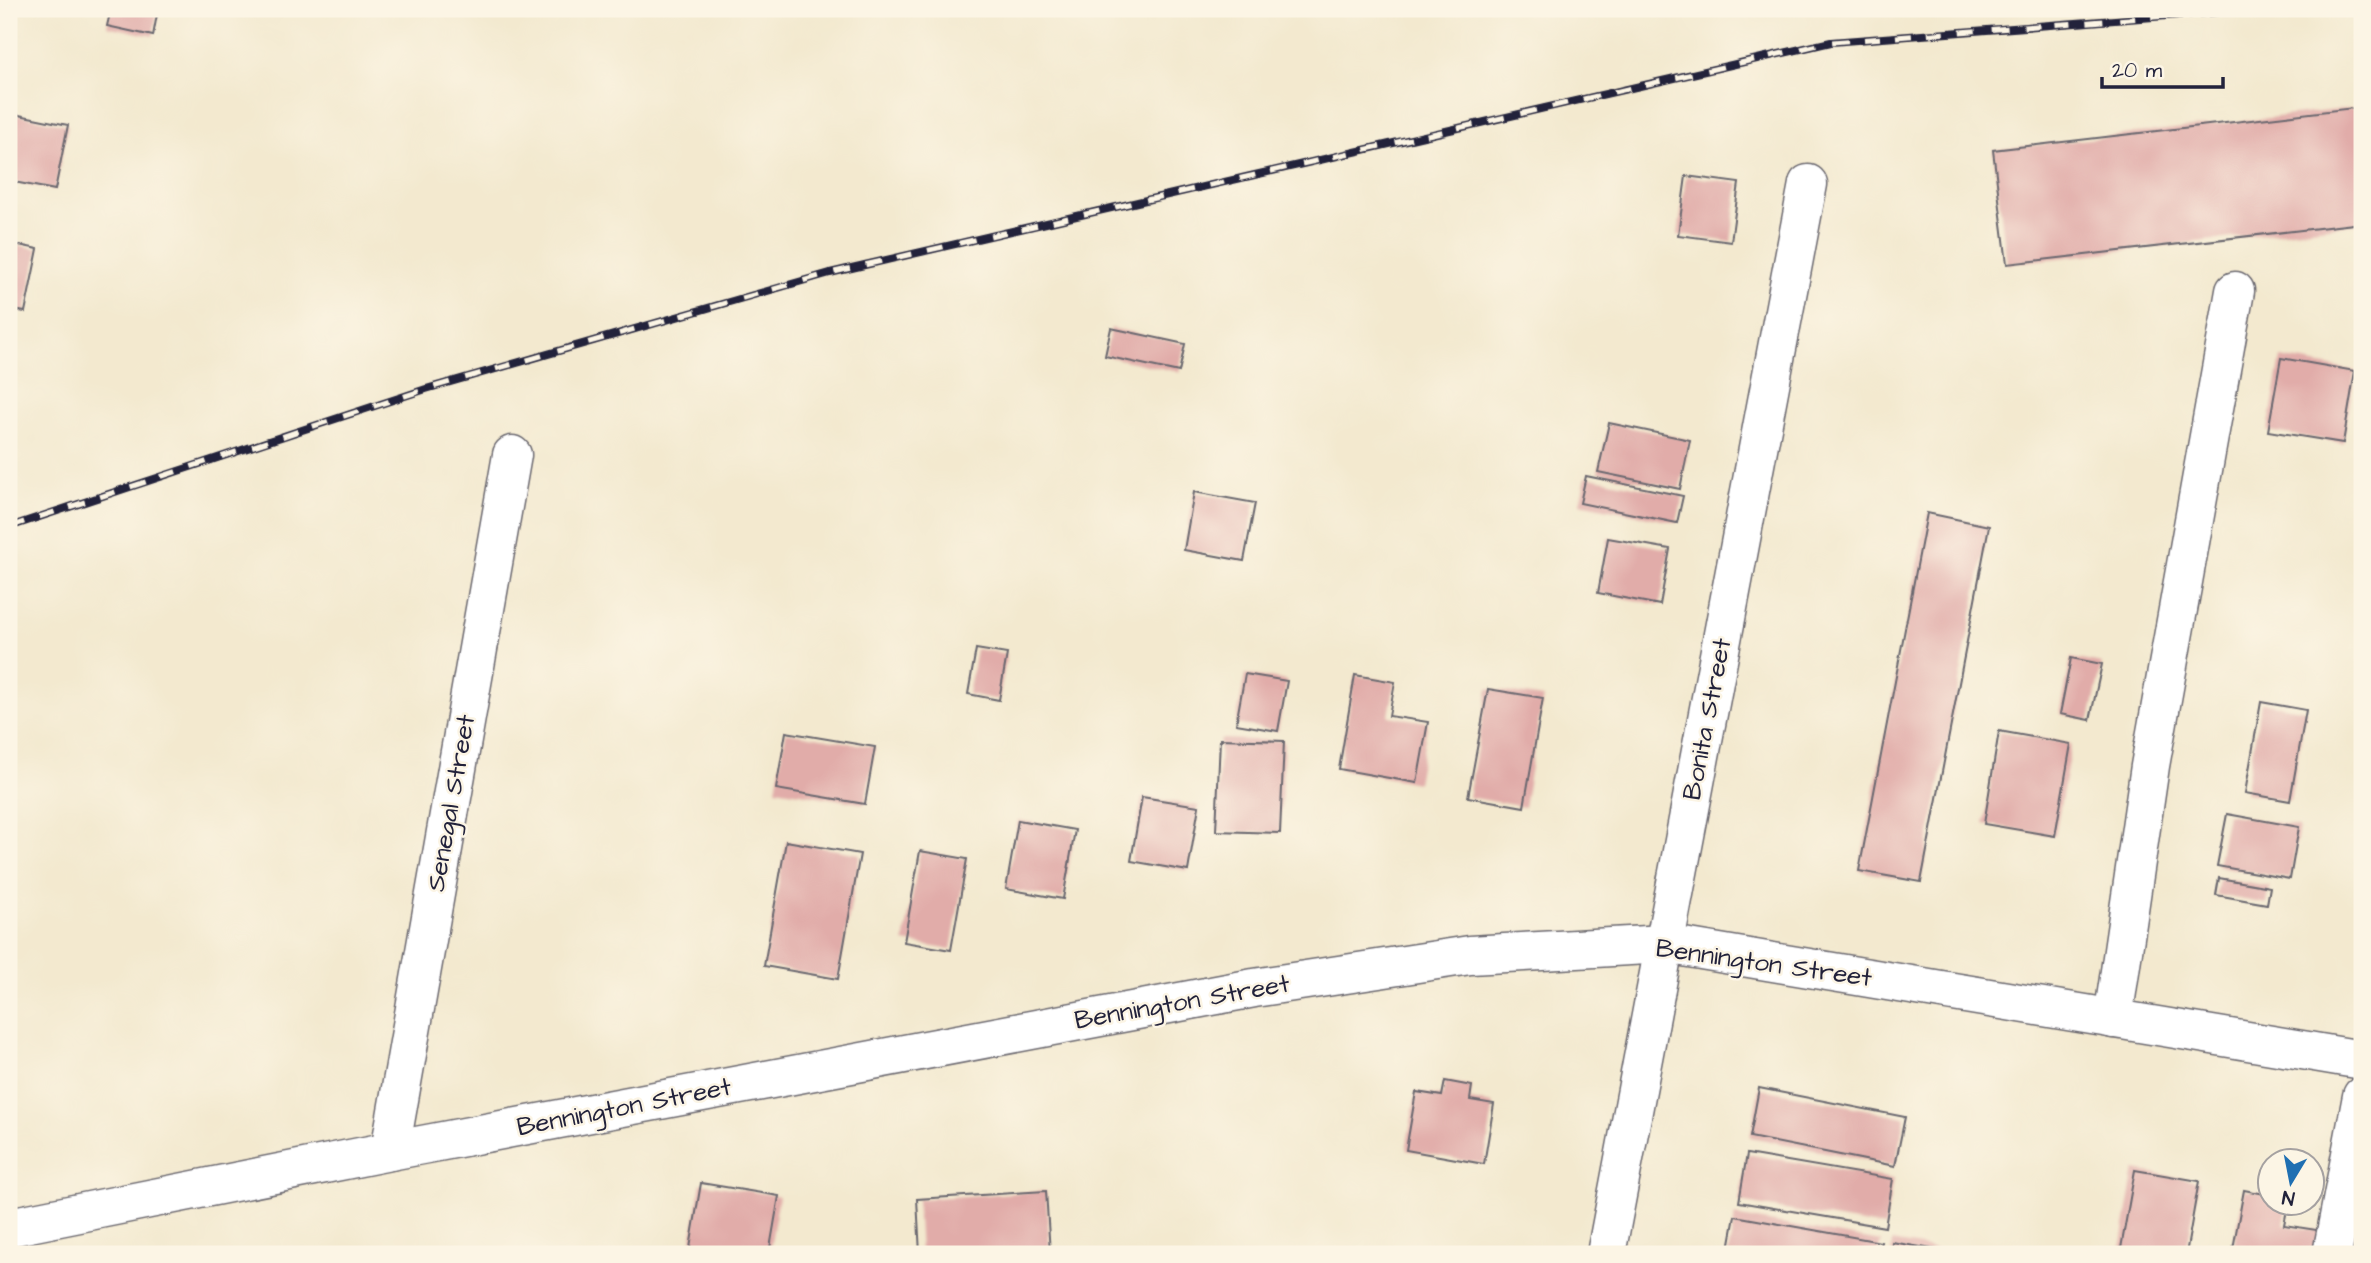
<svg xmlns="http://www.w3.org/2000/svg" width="2371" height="1263" viewBox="0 0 2371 1263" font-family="'Architects Daughter',sans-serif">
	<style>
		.building { fill: #e1aca9 }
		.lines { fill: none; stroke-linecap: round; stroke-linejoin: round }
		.minor-casing { stroke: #6b686f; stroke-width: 41 }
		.minor { stroke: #fff; stroke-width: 38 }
		.rail-casing { stroke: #22223b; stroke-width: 8 }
		.rail { stroke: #fcf5e5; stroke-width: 5; stroke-dasharray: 16; stroke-linecap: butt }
		.labels { text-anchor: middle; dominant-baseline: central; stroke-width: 5; stroke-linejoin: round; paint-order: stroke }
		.street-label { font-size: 26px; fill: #22223b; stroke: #fcf5e5 }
	</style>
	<rect width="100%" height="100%" fill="#fcf5e5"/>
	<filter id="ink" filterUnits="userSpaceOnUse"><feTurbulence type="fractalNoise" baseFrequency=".0143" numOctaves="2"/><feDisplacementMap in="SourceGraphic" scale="14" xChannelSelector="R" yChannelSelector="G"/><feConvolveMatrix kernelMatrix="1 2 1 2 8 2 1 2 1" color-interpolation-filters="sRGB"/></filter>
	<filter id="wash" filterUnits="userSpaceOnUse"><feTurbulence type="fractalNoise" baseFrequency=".00686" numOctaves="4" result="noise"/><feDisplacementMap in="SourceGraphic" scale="28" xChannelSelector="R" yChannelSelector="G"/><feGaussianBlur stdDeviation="1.57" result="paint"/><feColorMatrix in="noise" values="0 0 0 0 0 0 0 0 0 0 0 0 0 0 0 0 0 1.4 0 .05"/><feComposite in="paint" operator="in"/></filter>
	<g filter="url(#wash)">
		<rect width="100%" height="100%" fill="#f3e9cf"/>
		<g id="blocks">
			<g class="building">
				<path d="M111 9H158L153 36 107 26Z"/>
				<path d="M2362 107V223L2007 264 1993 150Z"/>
				<path d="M9 113 68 125 55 190 9 181 14 157 9 156Z"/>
				<path d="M1686 176 1739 183 1731 242 1678 235Z"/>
				<path d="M9 243 38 249 25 312 9 309Z"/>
				<path d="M1111 328 1185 344 1179 372 1105 356Z"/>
				<path d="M2281 358 2355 371 2343 443 2268 431Z"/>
				<path d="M1609 423 1690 440 1680 489 1598 472Z"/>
				<path d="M1586 476 1683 496 1677 523 1580 503Z"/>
				<path d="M1194 492 1255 503 1244 561 1184 550Z"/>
				<path d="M1927 513 1989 526 1921 882 1859 871Z"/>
				<path d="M1608 538 1670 549 1660 605 1598 593Z"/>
				<path d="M976 649 1007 654 999 700 968 694Z"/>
				<path d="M2071 658 2102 664 2090 720 2060 714Z"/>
				<path d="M1245 674 1287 681 1278 731 1236 724Z"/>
				<path d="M1355 675 1395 682 1389 716 1428 722 1417 783 1339 769Z"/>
				<path d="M1488 689 1543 698 1524 807 1468 797Z"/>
				<path d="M2261 702 2306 710 2290 801 2245 793Z"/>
				<path d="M1999 731 2071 744 2055 836 1984 824Z"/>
				<path d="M786 732 875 747 865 804 776 789Z"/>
				<path d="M1220 739 1284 741 1280 833 1216 831Z"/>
				<path d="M1142 797 1199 806 1188 871 1131 861Z"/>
				<path d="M2227 814 2299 827 2290 879 2217 866Z"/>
				<path d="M1018 820 1075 830 1063 899 1006 889Z"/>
				<path d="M786 841 860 854 838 979 764 966Z"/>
				<path d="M920 851 967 859 951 950 904 942Z"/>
				<path d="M2219 878 2270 887 2267 904 2216 895Z"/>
				<path d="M1445 1081 1472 1086 1470 1100 1494 1104 1484 1164 1406 1150 1416 1092 1442 1096Z"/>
				<path d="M1759 1088 1905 1117 1895 1166 1750 1137Z"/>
				<path d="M1747 1154 1893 1179 1885 1227 1739 1202Z"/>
				<path d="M2135 1170 2199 1181 2186 1254H2120Z"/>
				<path d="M701 1183 779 1196 769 1254H689Z"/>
				<path d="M2244 1190 2270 1195V1204H2288L2284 1225 2323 1231 2319 1254H2232Z"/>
				<path d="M1046 1191 1050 1253 920 1254 917 1199Z"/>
				<path d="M1735 1216 1881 1242 1878 1254H1728Z"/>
				<path d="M1892 1242 1955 1253V1254H1891Z"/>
			</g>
		</g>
	</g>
	<g filter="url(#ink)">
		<use href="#blocks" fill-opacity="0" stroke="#6b686f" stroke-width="2"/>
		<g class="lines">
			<defs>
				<g id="minor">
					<path d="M2113 1019 2150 766 2235 291"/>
					<path d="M390 1151 512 455"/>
					<path d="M9 1227 390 1151 1254 988 1470 955 1665 944 2362 1060"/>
					<path d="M1606 1254 1808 184"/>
					<path d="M2332 1254 2362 1096"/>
				</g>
			</defs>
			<use href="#minor" class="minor-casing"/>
			<use href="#minor" class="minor"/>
			<defs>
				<path id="rail" d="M9 527 426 389 830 273 1831 42 2257 9"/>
			</defs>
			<use href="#rail" class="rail-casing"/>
			<use href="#rail" class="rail"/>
		</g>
	</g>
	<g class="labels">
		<g class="street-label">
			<text transform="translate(1707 719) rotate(-79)">Bonita Street</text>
			<text transform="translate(451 803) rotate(-80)">Senegal Street</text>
			<text transform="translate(1764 963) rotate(8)">Bennington Street</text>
			<text transform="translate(1182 1002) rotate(-10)">Bennington Street</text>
			<text transform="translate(624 1107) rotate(-11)">Bennington Street</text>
		</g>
	</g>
	<rect width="2371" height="1263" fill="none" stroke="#fcf5e5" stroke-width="35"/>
	<g transform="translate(2291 1182) rotate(190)"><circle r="33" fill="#fcf5e5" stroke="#a5a1a1" stroke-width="2"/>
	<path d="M0-5L12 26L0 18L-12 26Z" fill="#1f6fb2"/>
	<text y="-10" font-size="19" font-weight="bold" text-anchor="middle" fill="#22223b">N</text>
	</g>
	<path d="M2102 77v10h121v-10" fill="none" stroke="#22223b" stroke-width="3.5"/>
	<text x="2112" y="77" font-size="21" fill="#22223b" stroke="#fcf5e5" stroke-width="5" paint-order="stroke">20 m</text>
</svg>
